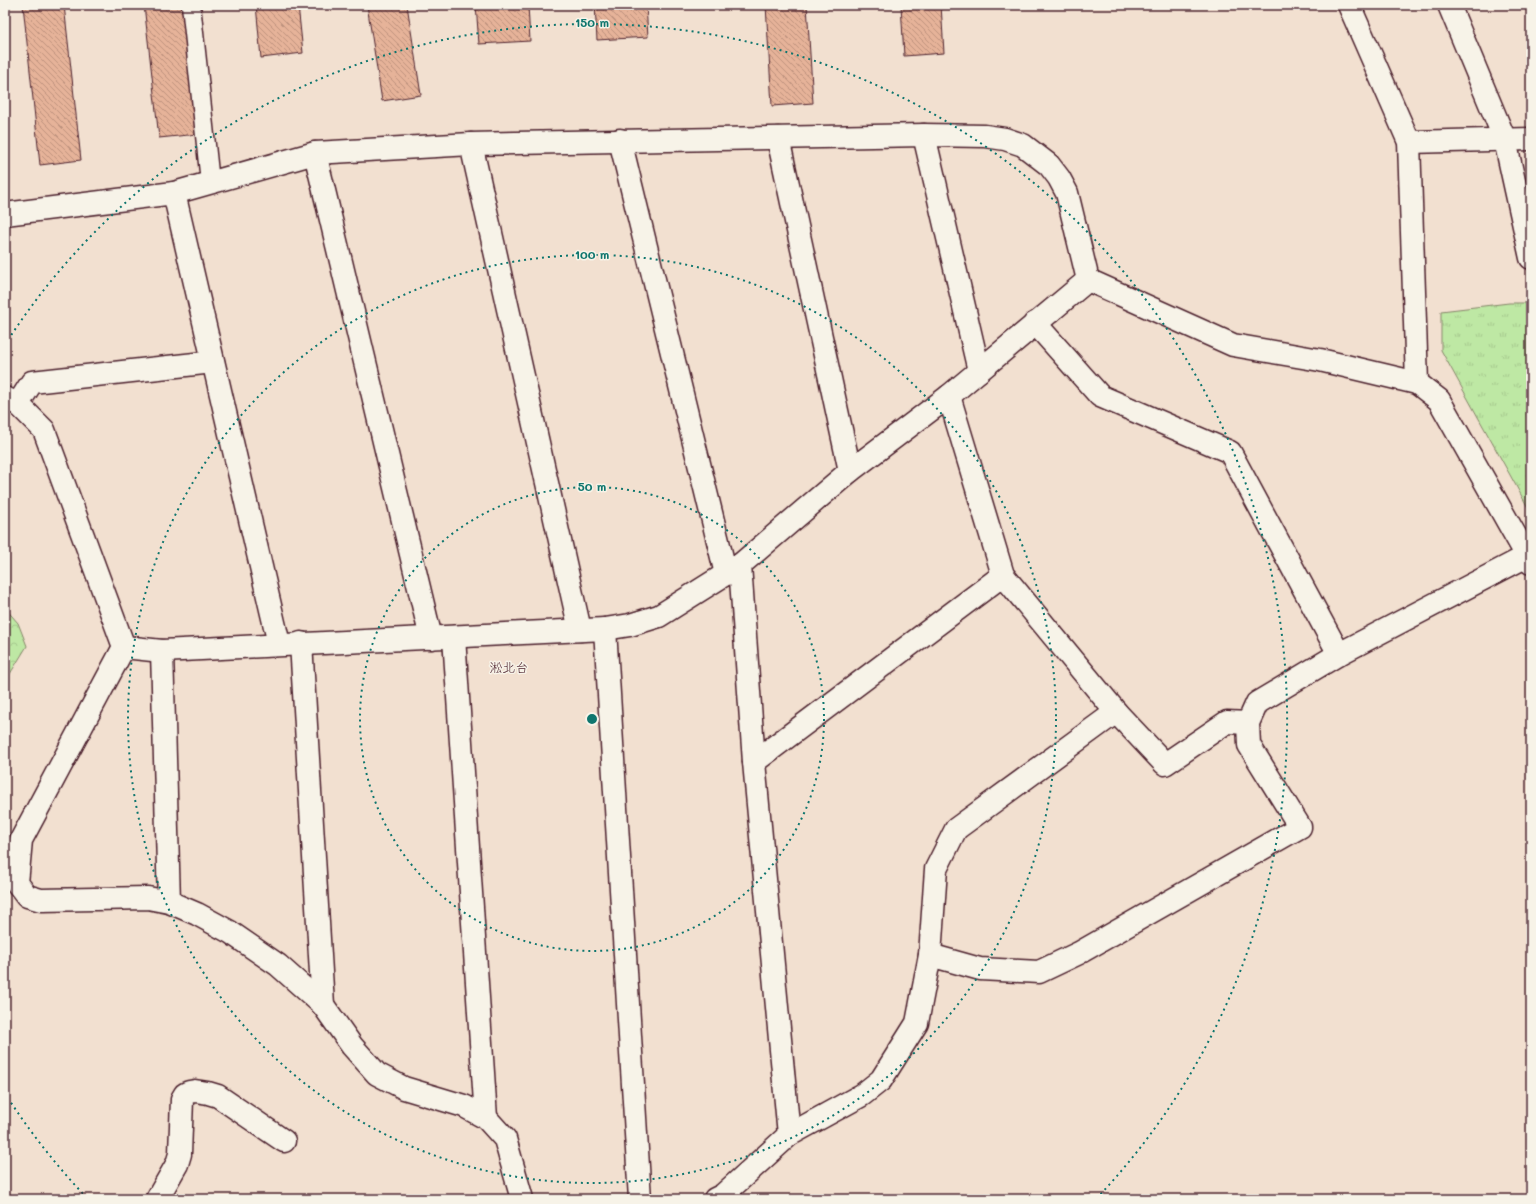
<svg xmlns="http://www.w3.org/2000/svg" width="1536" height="1204" viewBox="0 0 1536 1204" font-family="Mali,'Klee One',sans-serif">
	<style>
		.forest { fill: url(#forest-crowns); stroke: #848468 }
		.park { fill: url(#park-tufts); stroke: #848468 }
		.building { fill: url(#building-back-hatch); stroke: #4a1f2b }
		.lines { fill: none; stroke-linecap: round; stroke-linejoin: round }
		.lane-casing { stroke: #4a1f2b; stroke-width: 21 }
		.street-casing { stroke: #4a1f2b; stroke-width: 25 }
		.lane { stroke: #f7f3e8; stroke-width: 18 }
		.street { stroke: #f7f3e8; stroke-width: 22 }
		.ring { fill: none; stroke: #0f766e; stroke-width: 2; stroke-dasharray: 2 4 }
		.labels { text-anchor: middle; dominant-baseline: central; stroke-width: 3; stroke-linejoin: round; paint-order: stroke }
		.quarter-label { font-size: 13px; fill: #4a1f2b; stroke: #f7f3e8 }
		.centre { fill: #0f766e; stroke: #f7f3e8; stroke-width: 2 }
		.ring-label { font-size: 12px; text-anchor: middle; font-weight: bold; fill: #0f766e; stroke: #f7f3e8; stroke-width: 3; stroke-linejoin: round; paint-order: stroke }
	</style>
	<defs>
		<pattern id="forest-crowns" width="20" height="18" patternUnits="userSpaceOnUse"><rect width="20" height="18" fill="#bee8a4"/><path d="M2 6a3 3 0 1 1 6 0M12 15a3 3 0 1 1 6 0" fill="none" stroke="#a5c78d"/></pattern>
		<pattern id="park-tufts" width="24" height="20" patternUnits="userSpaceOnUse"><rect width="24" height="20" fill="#bee8a4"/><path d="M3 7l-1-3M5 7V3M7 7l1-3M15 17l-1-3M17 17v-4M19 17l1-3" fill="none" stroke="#a5c78d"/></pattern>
		<pattern id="building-back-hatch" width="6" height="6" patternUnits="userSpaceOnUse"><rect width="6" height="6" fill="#e6b399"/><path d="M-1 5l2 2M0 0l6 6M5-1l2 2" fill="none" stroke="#bc917d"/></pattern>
	</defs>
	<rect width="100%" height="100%" fill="#f2e0d0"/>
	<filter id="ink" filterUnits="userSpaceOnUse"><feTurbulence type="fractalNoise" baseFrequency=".025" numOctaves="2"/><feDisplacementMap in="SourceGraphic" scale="8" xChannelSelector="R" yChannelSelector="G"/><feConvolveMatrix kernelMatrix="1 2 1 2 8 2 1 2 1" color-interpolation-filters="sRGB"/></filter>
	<g filter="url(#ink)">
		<path class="forest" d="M5 608 18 623 27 646 5 682Z"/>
		<path class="park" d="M1509 303H1526L1531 321V513L1441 350V311Z"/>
		<g class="building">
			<path d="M23 5H64L81 160 40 165Z"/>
			<path d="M144 5H183L198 134 159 138Z"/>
			<path d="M256 5H298L303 53 261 58Z"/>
			<path d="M367 5H407L421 95 382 101Z"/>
			<path d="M476 5H528L530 41 479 44Z"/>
			<path d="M595 5H646L648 37 597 40Z"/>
			<path d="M766 5H807L813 103 772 106Z"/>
			<path d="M901 5H941L944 53 904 56Z"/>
		</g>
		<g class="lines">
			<defs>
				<path id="lane" d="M191 5 210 182"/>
				<g id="street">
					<path d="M1349 5 1409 142 1417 383"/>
					<path d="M1449 5 1505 140 1531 258"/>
					<path d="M924 135 979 371"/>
					<path d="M778 138 850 471"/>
					<path d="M620 140 726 574"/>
					<path d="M1409 142 1531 139"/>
					<path d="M471 144 580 630"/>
					<path d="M315 153 431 638"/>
					<path d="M174 193 279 644"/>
					<path d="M5 214 174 193 315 153 471 144 924 135 985 136 1005 139 1023 145 1049 165 1059 178 1067 193 1088 280"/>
					<path d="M1088 280 1233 345 1320 360 1417 383 1439 400 1531 563"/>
					<path d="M1035 323 1100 396 1230 452 1339 654"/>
					<path d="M949 396 1003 575 1116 712 1165 764 1227 722 1248 723"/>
					<path d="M5 398 18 404 44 430 124 647 21 840 17 883 27 896 41 900 148 898 169 902 197 914 230 932 278 965 323 1005 352 1046 377 1074 404 1088 464 1106 486 1118 505 1139 522 1199"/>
					<path d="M18 404 32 382 213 362"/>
					<path d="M740 565 754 762 789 1135"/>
					<path d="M605 629 640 1199"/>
					<path d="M454 637 486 1118"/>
					<path d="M301 643 323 1005"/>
					<path d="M124 647 162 651 605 629 630 625 659 616 740 565 850 471 949 396 1088 280"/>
					<path d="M162 651 169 902"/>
					<path d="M754 762 1003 575"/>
					<path d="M930 955 936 869 956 829 1116 712"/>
					<path d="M157 1199 177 1164 180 1154 182 1099 185 1094 189 1092 195 1091 208 1093 218 1096 284 1141"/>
					<path d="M715 1199 723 1195 789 1135 862 1095 881 1080 917 1023 930 955 980 969 1039 972 1079 953 1300 827 1249 745 1248 723 1257 703 1339 654 1527 556"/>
				</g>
			</defs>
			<use href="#lane" class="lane-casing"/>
			<use href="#street" class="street-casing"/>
			<use href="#lane" class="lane"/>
			<use href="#street" class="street"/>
		</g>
	</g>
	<g class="ring">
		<circle cx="592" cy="719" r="232"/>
		<circle cx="592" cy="719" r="464"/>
		<path d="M87 1198A696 696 0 0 1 8 1098M8 340A696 696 0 1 1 1097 1198"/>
	</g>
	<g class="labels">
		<g class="quarter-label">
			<text x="509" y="666">淞北台</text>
		</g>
	</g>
	<circle cx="592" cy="719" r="6" class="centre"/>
	<g class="ring-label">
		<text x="592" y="27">150 m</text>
		<text x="592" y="259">100 m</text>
		<text x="592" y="491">50 m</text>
	</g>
	<rect width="1536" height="1204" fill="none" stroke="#f7f3e8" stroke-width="20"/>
	<rect x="10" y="10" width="1516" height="1184" fill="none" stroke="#4a1f2b" stroke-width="1.5" filter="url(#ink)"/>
</svg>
